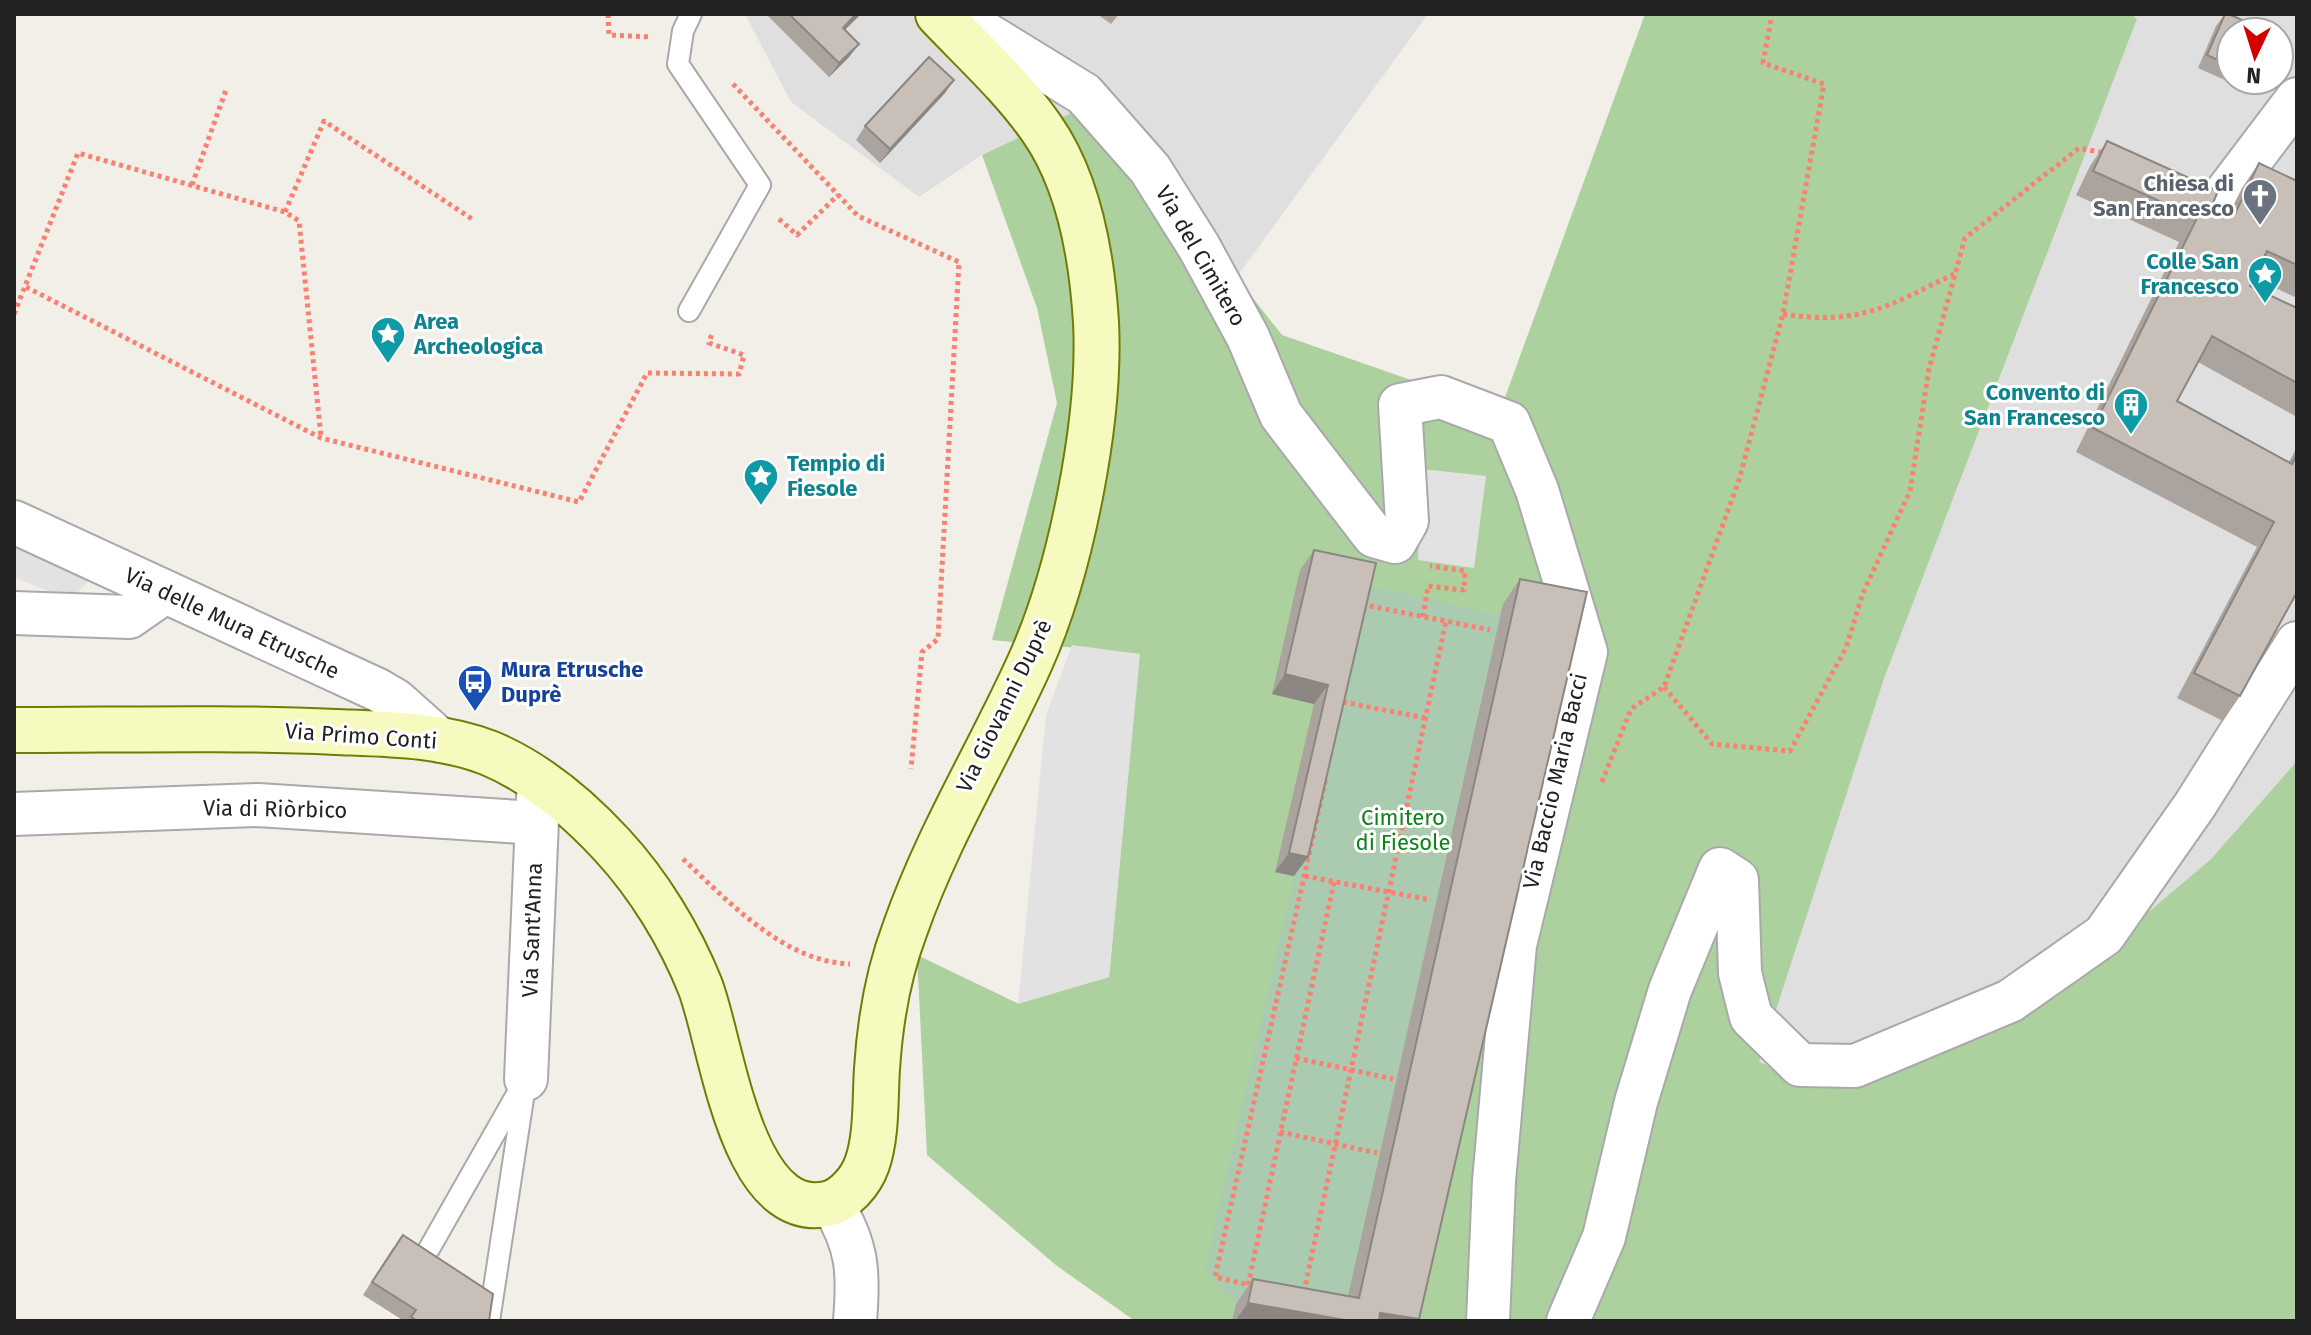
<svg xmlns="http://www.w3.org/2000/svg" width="2311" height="1335" viewBox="0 0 2311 1335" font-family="'Fira Sans',sans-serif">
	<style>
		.residential { fill: #e0dfdf; fill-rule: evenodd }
		.forest { fill: #add19e }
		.cemetery { fill: #aacbaf }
		.parking { fill: #e2e2e2 }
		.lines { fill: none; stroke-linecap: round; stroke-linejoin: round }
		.lane-casing { stroke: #a9a9a9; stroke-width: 24 }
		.street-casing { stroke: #a9a9a9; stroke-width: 46 }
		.secondary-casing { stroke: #707d05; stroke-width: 48 }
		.path { stroke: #fa8072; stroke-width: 5; stroke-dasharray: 4 4; stroke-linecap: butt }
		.lane { stroke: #fff; stroke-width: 20 }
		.street { stroke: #fff; stroke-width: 42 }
		.secondary { stroke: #f7fabf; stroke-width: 44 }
		.wall { fill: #aba49e }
		.shaded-wall { fill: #8b8681 }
		.building { fill: #c7bfb8; stroke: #8b8681; stroke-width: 2 }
		.labels { text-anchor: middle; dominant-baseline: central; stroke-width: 6; stroke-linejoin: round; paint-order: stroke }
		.worship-label { font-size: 22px; font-weight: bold; fill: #5b616d; stroke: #fff; text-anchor: end }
		.street-label { font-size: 22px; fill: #222; stroke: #fff }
		.culture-label { font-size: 22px; font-weight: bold; fill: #0d838f; stroke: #fff; text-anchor: end }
		.transit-label { font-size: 22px; font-weight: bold; fill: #164399; stroke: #fff; text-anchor: start }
		.park-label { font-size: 22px; fill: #0c8416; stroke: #fff }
	</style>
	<rect width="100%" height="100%" fill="#f2efe9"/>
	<g class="residential">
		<path d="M745 14H1428L1236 278 1097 101 982 155 919 197 791 102Z"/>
		<path d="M2132 14H2297V761L2211 859 2041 1003 1837 1088 1759 1062 1885 676 2137 19ZM2231 32H2279V80H2231Z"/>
	</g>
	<path class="forest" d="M1645 14H2132L2137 19 1885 676 1759 1062 1837 1088 2041 1003 2211 859 2297 761V1321H1135L1057 1266 927 1155 917 955 1017 1003 1109 977 1139 654 992 640 1057 403 1037 308 982 155 1097 101 1282 335 1500 411Z"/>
	<path class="cemetery" d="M1300 570 1499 615 1503 604 1570 617 1407 1321H1232L1236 1304 1204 1271 1294 877 1275 872 1314 704 1272 694Z"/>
	<g class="parking">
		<path d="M1422 469 1486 476 1474 568 1418 560Z"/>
		<path d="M14 524 106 565 69 600 14 577Z"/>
		<path d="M1072 645 1140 654 1109 977 1018 1004 1046 715Z"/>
	</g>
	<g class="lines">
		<defs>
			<g id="lane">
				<path d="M689 311 760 185 678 64 683 31 691 14"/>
				<path d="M429 1249 520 1089"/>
				<path d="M489 1321 526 1079"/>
			</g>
			<g id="street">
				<path d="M954 14 1084 94 1150 169 1199 247 1248 337 1281 415 1374 536 1395 542 1407 521 1400 405 1441 397 1509 423 1537 490 1586 652 1515 945 1494 1181 1488 1321"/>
				<path d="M2216 206 2297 99"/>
				<path d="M14 522 378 690 395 700 441 741"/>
				<path d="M14 613 129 617 165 592"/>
				<path d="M14 814 258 805 536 823"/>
				<path d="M526 1079 538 797"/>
				<path d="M832 1204C858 1246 859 1273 855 1321"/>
				<path d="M1568 1321 1604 1237 1636 1102 1670 990 1720 869 1737 880 1740 973 1751 1017 1800 1065 1855 1066 2010 1001 2104 935 2195 805 2297 643"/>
			</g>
			<path id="secondary" d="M14 730C121 730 229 727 336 732 386 734 441 734 489 753 537 773 577 807 612 845 649 885 680 936 700 986 722 1042 740 1222 827 1204 845 1200 861 1181 867 1164 877 1136 875 1098 877 1069 880 1021 888 974 905 929 939 832 990 752 1031 660 1071 570 1101 420 1096 322 1092 258 1079 182 1042 129 1013 87 973 51 938 14"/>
		</defs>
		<use href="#lane" class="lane-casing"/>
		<use href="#street" class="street-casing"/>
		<use href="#secondary" class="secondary-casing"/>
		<g class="path">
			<path d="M608 14 609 35 651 37"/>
			<path d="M733 84 858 216 959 262 938 639 922 652 911 769"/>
			<path d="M192 185 226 90"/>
			<path d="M285 212 324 121 472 219"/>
			<path d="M779 219 797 235 838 195"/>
			<path d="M26 287 321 438 579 502 647 373 739 374 744 355 709 343 712 333"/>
			<path d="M14 314 78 153 285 212 299 221 321 437"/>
			<path d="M1783 314C1860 326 1888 306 1954 274"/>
			<path d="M1364 608 1365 605 1490 630"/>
			<path d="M1423 617 1428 586 1464 590 1465 571 1430 566"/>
			<path d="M1664 687 1712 744 1790 751 1846 648 1863 593 1910 491 1929 369 1965 238 2079 148 2104 153"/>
			<path d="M1343 702 1425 718"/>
			<path d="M1602 782 1631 709 1664 687 1739 480 1783 314 1824 84 1763 63 1772 14"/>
			<path d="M683 859C728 901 784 962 850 964"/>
			<path d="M1305 876 1431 900"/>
			<path d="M1296 1058 1393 1079"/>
			<path d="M1280 1132 1377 1153"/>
			<path d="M1248 1285 1334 882"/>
			<path d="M1253 1286 1215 1277 1326 778"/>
			<path d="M1304 1292 1446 621"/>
		</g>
		<use href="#lane" class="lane"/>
		<use href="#street" class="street"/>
		<use href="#secondary" class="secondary"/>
	</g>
	<g class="wall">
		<path d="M766 14H861L845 30 849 57 829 77Z"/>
		<path d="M1097 14H1119L1111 24Z"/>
		<path d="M2225 14 2231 32V80H2254L2247 90 2198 68 2216 26Z"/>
		<path d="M945 93 880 163 856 140 865 126Z"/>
		<path d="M2107 141 2230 212 2242 188 2259 163 2297 181V298L2254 278 2250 286 2297 308V417L2198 362 2177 401 2289 462 2297 447V592L2240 696 2223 721 2177 698 2257 547 2076 452 2179 242 2076 195 2090 166Z"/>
		<path d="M1314 550 1376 563 1308 857 1294 876 1275 872 1314 704 1272 694 1300 570Z"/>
		<path d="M1520 579 1418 1321H1232L1236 1304 1253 1279 1348 1296 1503 604Z"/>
		<path d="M393 1248 489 1321H404L363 1295Z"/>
	</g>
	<g class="shaded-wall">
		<path d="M856 14H861L833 41 843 28Z"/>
		<path d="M859 44 849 57 829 77 839 63Z"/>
		<path d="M954 80 945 93 880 163 890 149Z"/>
		<path d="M1285 674 1328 685 1314 704 1272 694Z"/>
		<path d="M1289 853 1308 857 1294 876 1275 872Z"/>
		<path d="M1248 1303 1350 1321H1235Z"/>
		<path d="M1380 1313 1419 1319 1418 1321H1375Z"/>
	</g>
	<g class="building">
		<path d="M789 14H856L843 28 859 44 839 63Z"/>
		<path d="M2225 14H2228L2271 32H2231V66L2207 55Z"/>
		<path d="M929 57 954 80 890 149 865 126Z"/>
		<path d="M2107 141 2218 191 2213 203 2235 214 2259 163 2297 181V265L2267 251 2250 286 2297 308V383L2212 336 2177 401 2292 464 2297 454V592L2240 696 2194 673 2274 522 2093 428 2197 218 2093 171Z"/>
		<path d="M1314 550 1376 563 1308 857 1289 853 1328 685 1285 674Z"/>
		<path d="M1520 579 1587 592 1419 1319 1380 1313 1379 1321H1350L1248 1303 1253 1279 1359 1298Z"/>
		<path d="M403 1235 493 1294 489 1321H418L411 1317 416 1310 372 1282Z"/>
	</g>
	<defs>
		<symbol id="church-pin" viewBox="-11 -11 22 30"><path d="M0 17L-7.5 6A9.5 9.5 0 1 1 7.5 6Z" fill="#6b7280" stroke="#fff"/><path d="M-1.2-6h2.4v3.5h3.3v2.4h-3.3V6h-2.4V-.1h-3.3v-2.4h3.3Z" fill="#fff"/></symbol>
		<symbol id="sight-pin" viewBox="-11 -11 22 30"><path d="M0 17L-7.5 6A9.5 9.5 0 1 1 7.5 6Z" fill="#0f9aa8" stroke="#fff"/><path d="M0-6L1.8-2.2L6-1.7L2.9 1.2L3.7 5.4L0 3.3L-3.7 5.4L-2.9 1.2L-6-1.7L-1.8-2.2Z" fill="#fff"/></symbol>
		<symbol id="building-pin" viewBox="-11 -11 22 30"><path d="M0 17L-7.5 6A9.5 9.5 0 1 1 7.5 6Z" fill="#0f9aa8" stroke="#fff"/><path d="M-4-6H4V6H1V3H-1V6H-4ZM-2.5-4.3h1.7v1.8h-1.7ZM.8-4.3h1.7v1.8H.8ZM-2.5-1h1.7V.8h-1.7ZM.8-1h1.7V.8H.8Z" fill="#fff"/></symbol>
		<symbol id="bus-pin" viewBox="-11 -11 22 30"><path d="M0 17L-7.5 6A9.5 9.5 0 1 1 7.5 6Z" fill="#1a4fb4" stroke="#fff"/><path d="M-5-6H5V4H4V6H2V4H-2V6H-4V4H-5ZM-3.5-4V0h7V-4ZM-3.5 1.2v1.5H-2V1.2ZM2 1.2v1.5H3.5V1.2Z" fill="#fff"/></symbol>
	</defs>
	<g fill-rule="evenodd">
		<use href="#church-pin" x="2240" y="176" width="40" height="54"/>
		<use href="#sight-pin" x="2245" y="254" width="40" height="54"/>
		<use href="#sight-pin" x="368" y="314" width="40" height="54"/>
		<use href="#building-pin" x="2111" y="385" width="40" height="54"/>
		<use href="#sight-pin" x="741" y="456" width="40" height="54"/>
		<use href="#bus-pin" x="455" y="662" width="40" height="54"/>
	</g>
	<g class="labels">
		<g class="worship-label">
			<text x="2234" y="183">Chiesa di<tspan x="2234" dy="25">San Francesco</tspan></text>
		</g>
		<g class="street-label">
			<text transform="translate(1201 256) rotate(60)">Via del Cimitero</text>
			<text transform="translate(232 623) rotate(25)">Via delle Mura Etrusche</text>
			<text transform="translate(1004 706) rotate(-64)">Via Giovanni Duprè</text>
			<text transform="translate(361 736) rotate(4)">Via Primo Conti</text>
			<text transform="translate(1555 781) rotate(-77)">Via Baccio Maria Bacci</text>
			<text transform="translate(275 809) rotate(1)">Via di Riòrbico</text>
			<text transform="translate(532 930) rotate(-88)">Via Sant'Anna</text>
		</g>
		<g class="culture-label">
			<text x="2239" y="261">Colle San<tspan x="2239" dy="25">Francesco</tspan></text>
			<text x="414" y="321" text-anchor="start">Area<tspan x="414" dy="25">Archeologica</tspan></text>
			<text x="2105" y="392">Convento di<tspan x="2105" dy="25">San Francesco</tspan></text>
			<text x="787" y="463" text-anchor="start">Tempio di<tspan x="787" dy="25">Fiesole</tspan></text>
		</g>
		<g class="transit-label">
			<text x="501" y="669">Mura Etrusche<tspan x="501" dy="25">Duprè</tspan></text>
		</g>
		<g class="park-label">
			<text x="1403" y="817">Cimitero<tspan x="1403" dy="25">di Fiesole</tspan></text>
		</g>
	</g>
	<rect width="2311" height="1335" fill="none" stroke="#222222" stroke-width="32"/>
	<g transform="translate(2255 56) rotate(184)"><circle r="38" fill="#ffffff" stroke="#a7a7a7" stroke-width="2"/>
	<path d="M0-6L14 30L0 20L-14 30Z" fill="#d40000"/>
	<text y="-12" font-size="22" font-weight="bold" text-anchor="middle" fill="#222222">N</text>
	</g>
</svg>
